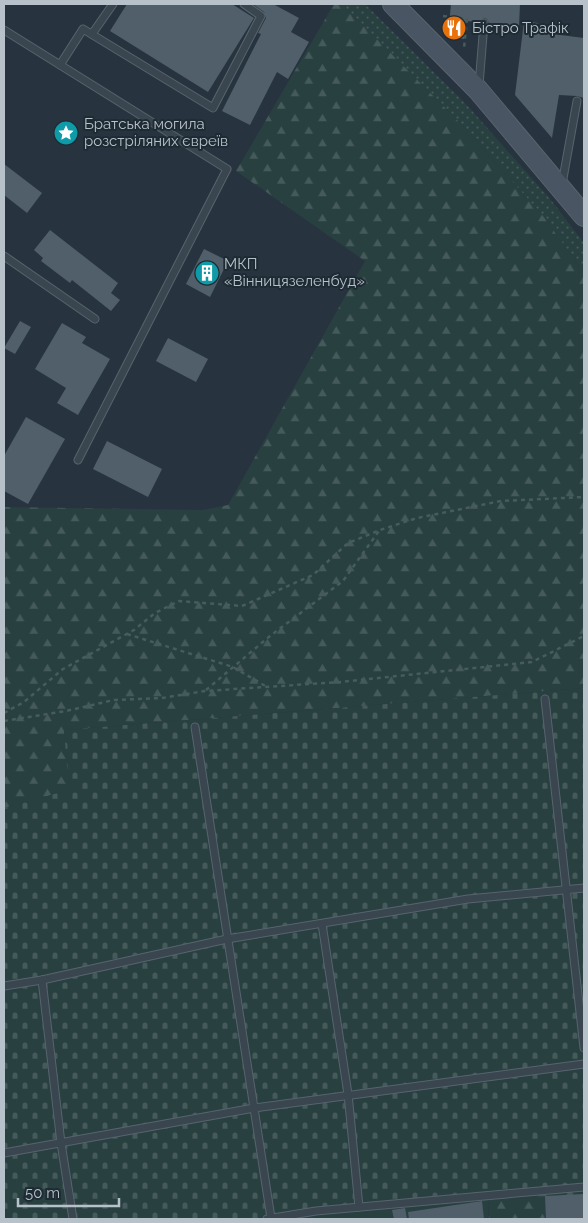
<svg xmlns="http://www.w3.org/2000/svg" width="588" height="1223" viewBox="0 0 588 1223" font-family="Raleway,sans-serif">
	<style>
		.grass { fill: url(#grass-dots) }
		.forest { fill: url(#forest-firs) }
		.cemetery { fill: url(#cemetery-stones) }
		.green { fill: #284040 }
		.building { fill: #505f6a }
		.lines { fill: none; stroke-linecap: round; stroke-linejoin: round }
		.service-casing { stroke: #58646d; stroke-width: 9 }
		.secondary-casing { stroke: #58646d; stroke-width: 22 }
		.path { stroke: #475c5c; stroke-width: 2.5; stroke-dasharray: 4 4; stroke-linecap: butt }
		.service { stroke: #3a464f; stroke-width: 7 }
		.secondary { stroke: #495562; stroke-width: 20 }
		.labels { text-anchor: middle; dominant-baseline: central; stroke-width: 4; stroke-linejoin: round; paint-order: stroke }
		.poi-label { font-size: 15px; fill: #b7c1ca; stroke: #1f2b34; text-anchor: start }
	</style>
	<defs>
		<pattern id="grass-dots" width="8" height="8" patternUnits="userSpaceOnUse" patternTransform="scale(1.25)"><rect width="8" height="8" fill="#284040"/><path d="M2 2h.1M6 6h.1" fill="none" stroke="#455a5a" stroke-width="1.8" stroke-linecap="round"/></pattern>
		<pattern id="forest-firs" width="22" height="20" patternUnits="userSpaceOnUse" patternTransform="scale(1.25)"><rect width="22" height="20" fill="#284040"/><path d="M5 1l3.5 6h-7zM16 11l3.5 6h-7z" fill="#455a5a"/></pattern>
		<pattern id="cemetery-stones" width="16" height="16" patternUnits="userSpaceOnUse" patternTransform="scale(1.25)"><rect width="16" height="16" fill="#284040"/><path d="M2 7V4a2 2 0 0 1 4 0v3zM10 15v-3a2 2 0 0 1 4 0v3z" fill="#455a5a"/></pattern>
	</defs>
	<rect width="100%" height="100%" fill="#27343f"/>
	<path class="grass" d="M342 4H365L467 105 551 200 584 243V273L543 216 463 126Z"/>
	<g class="forest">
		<path d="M334 4H342L463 126 543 216 584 273V688L64 730 70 790 4 808V507L203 510 228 505 365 261 236 171Z"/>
		<path d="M584 1187V1219H489L488 1195Z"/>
	</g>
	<path class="cemetery" d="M584 688V1187L267 1219H4V808L69 790 64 730Z"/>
	<path class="green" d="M488 1195 489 1219H267Z"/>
	<g class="building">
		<path d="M127 4H232L254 18 208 92 110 31Z"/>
		<path d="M253 4H273L299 18 291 32 309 42 288 79 277 72 250 125 222 111 261 34 258 33 266 18 264 12Z"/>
		<path d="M451 4H520L519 26 489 23 487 19 484 18 479 22 466 21 464 39 448 37Z"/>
		<path d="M524 21 538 23 537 32 584 38V98L577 96 559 95 552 138 515 95Z"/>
		<path d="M4 164 42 193 27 213 4 195Z"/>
		<path d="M50 230 118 283 111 293 120 300 111 311 72 280 70 283 41 261 43 258 34 250Z"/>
		<path d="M204 249 228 261 210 297 186 284Z"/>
		<path d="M20 321 31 327 15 354 4 348Z"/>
		<path d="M62 323 86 337 82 343 110 359 78 415 57 403 66 388 35 369Z"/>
		<path d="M168 338 208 359 196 382 156 361Z"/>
		<path d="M26 417 65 439 28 504 4 491V456Z"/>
		<path d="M107 441 162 469 148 497 93 469Z"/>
		<path d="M583 1194 584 1219H546L545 1196Z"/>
		<path d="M482 1201 484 1219H472L471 1218 409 1219 408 1212Z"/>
		<path d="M405 1208 407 1219H394L392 1210Z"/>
	</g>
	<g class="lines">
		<defs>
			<g id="service">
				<path d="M4 30 227 169 78 460"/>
				<path d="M92 34 113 4"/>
				<path d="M60 65 83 29 213 108 261 16 244 4"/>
				<path d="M479 85 484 23"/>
				<path d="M562 184 577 101"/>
				<path d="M4 256 95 319"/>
				<path d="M545 699 584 1048"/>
				<path d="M195 727 271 1218"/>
				<path d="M322 924 348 1094 359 1207"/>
				<path d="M42 980 61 1143 73 1219"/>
				<path d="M4 986 42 980 227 939 468 899 584 888"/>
				<path d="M4 1153 254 1108 584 1064"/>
				<path d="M267 1219 316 1211 584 1187"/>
			</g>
			<path id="secondary" d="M393 4 478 90 584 216"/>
		</defs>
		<use href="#service" class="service-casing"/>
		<use href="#secondary" class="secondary-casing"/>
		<g class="path">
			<path d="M443 16 467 19 464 48"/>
			<path d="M127 634 233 667 267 687"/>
			<path d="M206 690 270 636 343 581 379 531"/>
			<path d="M4 713 24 702 63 669 134 630 155 613 179 601 242 606 313 575 348 543 380 530 417 518 501 501 584 497"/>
			<path d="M4 721 66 711 114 700 162 698 205 691 340 682 532 662 584 636"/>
		</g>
		<use href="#service" class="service"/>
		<use href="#secondary" class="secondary"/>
	</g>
	<defs>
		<symbol id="restaurant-disc" viewBox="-11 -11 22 22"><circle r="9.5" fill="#e8710a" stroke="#1f2b34"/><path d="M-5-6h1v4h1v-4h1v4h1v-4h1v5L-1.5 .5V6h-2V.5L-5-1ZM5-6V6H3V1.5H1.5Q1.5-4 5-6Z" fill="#fff"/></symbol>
		<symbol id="sight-disc" viewBox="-11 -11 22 22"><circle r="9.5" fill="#0f9aa8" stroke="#1f2b34"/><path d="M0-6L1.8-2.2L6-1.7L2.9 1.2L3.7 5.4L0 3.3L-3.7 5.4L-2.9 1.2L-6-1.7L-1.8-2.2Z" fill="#fff"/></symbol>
		<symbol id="building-disc" viewBox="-11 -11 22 22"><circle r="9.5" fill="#0f9aa8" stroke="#1f2b34"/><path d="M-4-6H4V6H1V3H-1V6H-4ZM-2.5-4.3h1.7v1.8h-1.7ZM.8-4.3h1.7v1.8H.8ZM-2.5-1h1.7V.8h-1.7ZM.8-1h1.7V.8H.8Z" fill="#fff"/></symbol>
	</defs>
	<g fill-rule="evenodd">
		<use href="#restaurant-disc" x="440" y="14" width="28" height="28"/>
		<use href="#sight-disc" x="52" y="119" width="28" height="28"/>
		<use href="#building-disc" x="193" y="259" width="28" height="28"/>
	</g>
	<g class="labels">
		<g class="poi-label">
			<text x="472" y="28">Бістро Трафік</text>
			<text x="84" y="124">Братська могила<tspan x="84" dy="17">розстріляних євреїв</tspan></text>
			<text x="224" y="264">МКП<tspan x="224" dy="17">«Вінницязеленбуд»</tspan></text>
		</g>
	</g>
	<rect width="588" height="1223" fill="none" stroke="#b7c1ca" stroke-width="10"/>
	<path d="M18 1198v8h101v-8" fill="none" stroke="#b7c1ca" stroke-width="2.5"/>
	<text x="25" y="1198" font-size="15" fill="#b7c1ca" stroke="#1f2b34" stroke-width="4" paint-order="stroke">50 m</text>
</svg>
